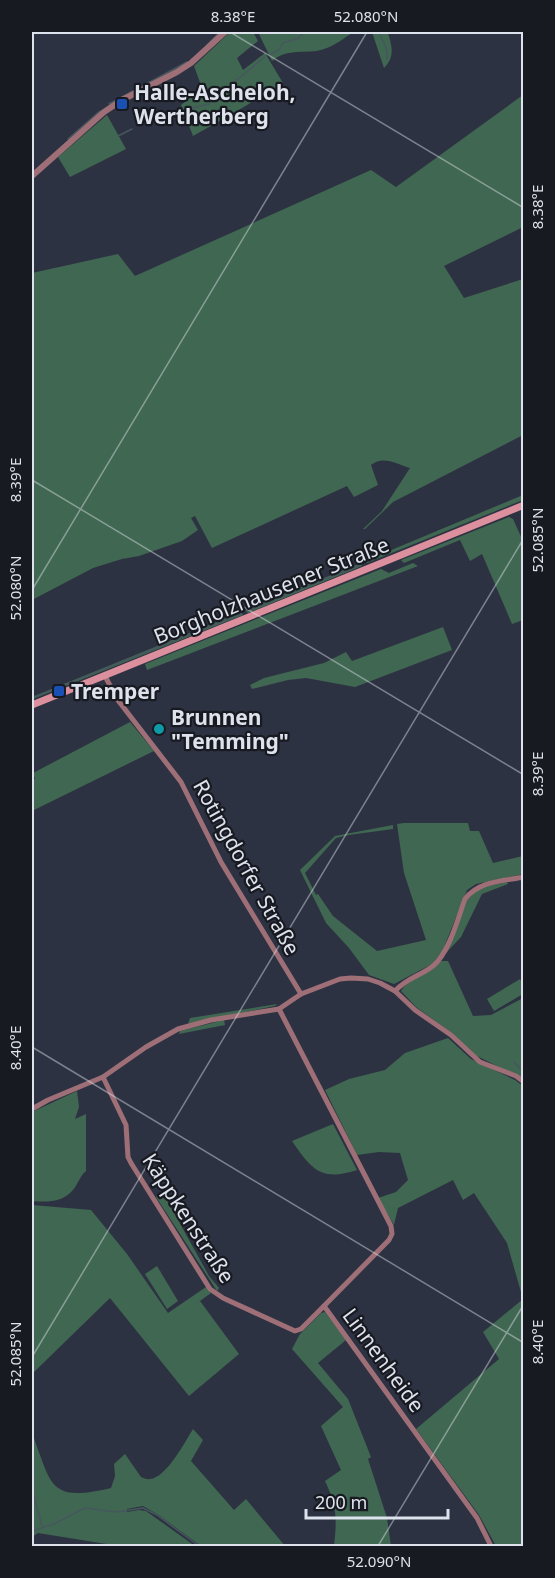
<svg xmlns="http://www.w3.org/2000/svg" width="555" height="1578" viewBox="0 0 555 1578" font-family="'Noto Sans',sans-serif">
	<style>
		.green { fill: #406751 }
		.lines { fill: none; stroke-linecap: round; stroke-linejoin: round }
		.stream { stroke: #46575e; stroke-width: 1.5 }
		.minor { stroke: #9f6f77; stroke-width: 5 }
		.tertiary { stroke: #9f6f77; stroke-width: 6 }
		.secondary { stroke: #dc909d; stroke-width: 7 }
		.ticks { fill: none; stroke: #dee2ec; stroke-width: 1.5; stroke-opacity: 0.45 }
		.transit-dot { fill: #1a4fb4; stroke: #181a21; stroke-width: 2 }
		.culture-dot { fill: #0f9aa8; stroke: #181a21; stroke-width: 2 }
		.labels { text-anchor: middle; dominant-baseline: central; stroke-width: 4.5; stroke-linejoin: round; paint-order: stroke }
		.poi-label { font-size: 21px; font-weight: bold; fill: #dee2ec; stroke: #181a21; text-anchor: start }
		.street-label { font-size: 21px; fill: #dee2ec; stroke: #181a21 }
		.neatline { fill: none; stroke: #dee2ec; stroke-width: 2 }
		.ticks-label { font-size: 15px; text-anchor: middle; fill: #dee2ec }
	</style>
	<rect width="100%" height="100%" fill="#2d3242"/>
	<g class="green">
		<path d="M230 32H253L258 41 237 58 243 70 265 53 283 83 234 113 193 136 181 105 202 88 194 66Z"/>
		<path d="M258 32H354C345 37 335 46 324 49 307 55 288 47 272 61Z"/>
		<path d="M372 32 388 33C392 46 395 57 384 68Z"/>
		<path d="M523 95V227L444 266 464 298 523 279V435L393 502 365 529H363L382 511 410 468C397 464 383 455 371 465L378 485 354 497 347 486 212 548 195 516 191 518 198 530 182 541 139 556 122 559 93 568 32 600V273L118 254 135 276 371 170 396 187Z"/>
		<path d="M107 115 126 149 70 177 58 157Z"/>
		<path d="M523 495V500L367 563 365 561Z"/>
		<path d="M509 517 513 519 523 541V620L512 624 482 554 470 561 460 540 404 563 401 560Z"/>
		<path d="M361 563 362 566 248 613 245 610Z"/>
		<path d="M413 563 418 566 147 670 145 664 381 569 389 573Z"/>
		<path d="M241 612 243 615 33 699 32 697Z"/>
		<path d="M443 627 452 650 355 687 306 678 288 680 252 689 250 685 264 678 324 663 346 652 352 661Z"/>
		<path d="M130 722 154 751 32 811V780L35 779 33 773Z"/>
		<path d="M404 823H468L470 831H479L493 863 523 856V874L476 884 467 890 442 952 432 964 394 984 369 975 349 948 326 923 300 870 335 836 393 825V829L349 835 336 838 305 873 316 895 318 894 333 916 377 951 426 940 404 873 397 824Z"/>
		<path d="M507 882 508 884 482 894 461 937 446 953 467 900 479 888Z"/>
		<path d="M441 961H448L473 1016 491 1015 523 998V1079L475 1055 452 1033 416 1007 401 991C410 977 429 975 441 961Z"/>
		<path d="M520 979 523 985V994L494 1011 487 999Z"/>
		<path d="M277 1004 275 1006 188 1024 190 1018Z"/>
		<path d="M224 1020 225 1025 179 1034 180 1031Z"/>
		<path d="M448 1038 471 1059 515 1080 523 1086V1299L507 1243 474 1193 463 1200 453 1180 398 1208 394 1225 378 1198 396 1192 408 1180 400 1153 379 1152 357 1155 325 1090 349 1079 385 1070 405 1053Z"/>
		<path d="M77 1091 79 1107 75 1119 86 1114V1171C79 1177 78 1185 72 1191 61 1203 46 1202 32 1201V1112Z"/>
		<path d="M333 1124 357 1170C321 1182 311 1169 292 1141Z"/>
		<path d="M163 1193 209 1276 219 1288 217 1291 156 1197Z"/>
		<path d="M32 1205 91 1210 127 1254 168 1313 206 1287 211 1293 200 1301 239 1354 189 1396 110 1298 32 1374Z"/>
		<path d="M157 1266 178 1301 167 1309 145 1274Z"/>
		<path d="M523 1299V1546H496L479 1515 416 1429 499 1359 483 1332Z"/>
		<path d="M325 1312 346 1340 318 1363 348 1399 371 1457 368 1459 387 1518 391 1546H334C337 1520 337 1506 325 1481L341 1470 321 1426 343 1407 292 1349 300 1334 321 1313Z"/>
		<path d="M193 1429 203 1440 191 1461 234 1510 246 1499 285 1546H201L157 1514 143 1506 127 1509V1512L139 1510 146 1511 195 1546H119L38 1533 32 1537V1433C52 1485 48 1503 111 1488L115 1476 114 1464 125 1454 141 1477C144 1478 147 1480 150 1479 166 1478 185 1442 193 1429Z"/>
	</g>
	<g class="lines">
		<g class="stream">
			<path d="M379 32 387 50V59"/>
			<path d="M207 45 220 32"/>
			<path d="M271 54 279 50 283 43 299 38 304 32"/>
			<path d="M109 104 187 62"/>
			<path d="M139 125C162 114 185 110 209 104 225 87 247 74 264 57"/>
			<path d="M118 136 132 129"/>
			<path d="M68 139 100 111"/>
			<path d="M247 611 360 565"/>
			<path d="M34 697 241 614"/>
			<path d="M514 1062 524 1073"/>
			<path d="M32 1489 42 1526"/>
			<path d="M32 1531 54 1524 85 1508 117 1512 143 1508 157 1515 199 1546"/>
		</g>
		<g class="minor">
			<path d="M105 676 117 699 181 782 221 862 301 994"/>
			<path d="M395 991C407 978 420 976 433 966 449 953 458 918 465 899 479 881 503 881 524 877"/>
			<path d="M279 1009 391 1226 392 1234 389 1240 324 1306 477 1518 491 1546"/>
			<path d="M103 1077 126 1125 128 1157 131 1163 210 1289 223 1298 295 1331 301 1329 324 1306"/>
			<path d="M32 1109 48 1100 103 1077 146 1047 178 1029 211 1020 279 1009 301 994 340 979 351 978 368 979 380 983 395 991 415 1010 451 1035 480 1062 516 1076 524 1082"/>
		</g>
		<path class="tertiary" d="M32 176 104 112 122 100 177 72 191 63 225 32"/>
		<path class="secondary" d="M32 705 524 505"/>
	</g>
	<path class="ticks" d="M230 32 524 208M32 480 524 775M32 590 367 32M32 1047 524 1343M32 1357 524 538M378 1546 524 1304"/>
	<g class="transit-dot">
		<rect x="116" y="98" width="12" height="12" rx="3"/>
		<rect x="53" y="685" width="12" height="12" rx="3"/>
	</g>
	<circle class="culture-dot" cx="159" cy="729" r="6"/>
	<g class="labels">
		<g class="poi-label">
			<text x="134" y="92">Halle-Ascheloh,<tspan x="134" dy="24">Wertherberg</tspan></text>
			<text x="71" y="691">Tremper</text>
			<text x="171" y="717">Brunnen<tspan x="171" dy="24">"Temming"</tspan></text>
		</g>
		<g class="street-label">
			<text transform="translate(271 590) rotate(-22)">Borgholzhausener Straße</text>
			<text transform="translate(247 867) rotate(61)">Rotingdorfer Straße</text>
			<text transform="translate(189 1218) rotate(57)">Käppkenstraße</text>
			<text transform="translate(384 1360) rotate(54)">Linnenheide</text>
		</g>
	</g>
	<rect width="555" height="1578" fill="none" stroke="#181a21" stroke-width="66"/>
	<path d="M306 1509v9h142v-9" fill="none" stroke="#dee2ec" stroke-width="3"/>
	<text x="315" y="1509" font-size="18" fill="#dee2ec" stroke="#181a21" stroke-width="4.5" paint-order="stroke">200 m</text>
	<rect x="33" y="33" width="489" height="1512" class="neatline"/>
	<g class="ticks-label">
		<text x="233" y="22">8.38°E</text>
		<text x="366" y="22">52.080°N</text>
		<text transform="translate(538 207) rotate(-90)" y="5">8.38°E</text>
		<text transform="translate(16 480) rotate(-90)" y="5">8.39°E</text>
		<text transform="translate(538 540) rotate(-90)" y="5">52.085°N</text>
		<text transform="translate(16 588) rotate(-90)" y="5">52.080°N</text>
		<text transform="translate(538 774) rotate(-90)" y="5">8.39°E</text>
		<text transform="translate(16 1048) rotate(-90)" y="5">8.40°E</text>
		<text transform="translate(538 1342) rotate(-90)" y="5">8.40°E</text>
		<text transform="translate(16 1354) rotate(-90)" y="5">52.085°N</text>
		<text x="379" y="1567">52.090°N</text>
	</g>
</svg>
